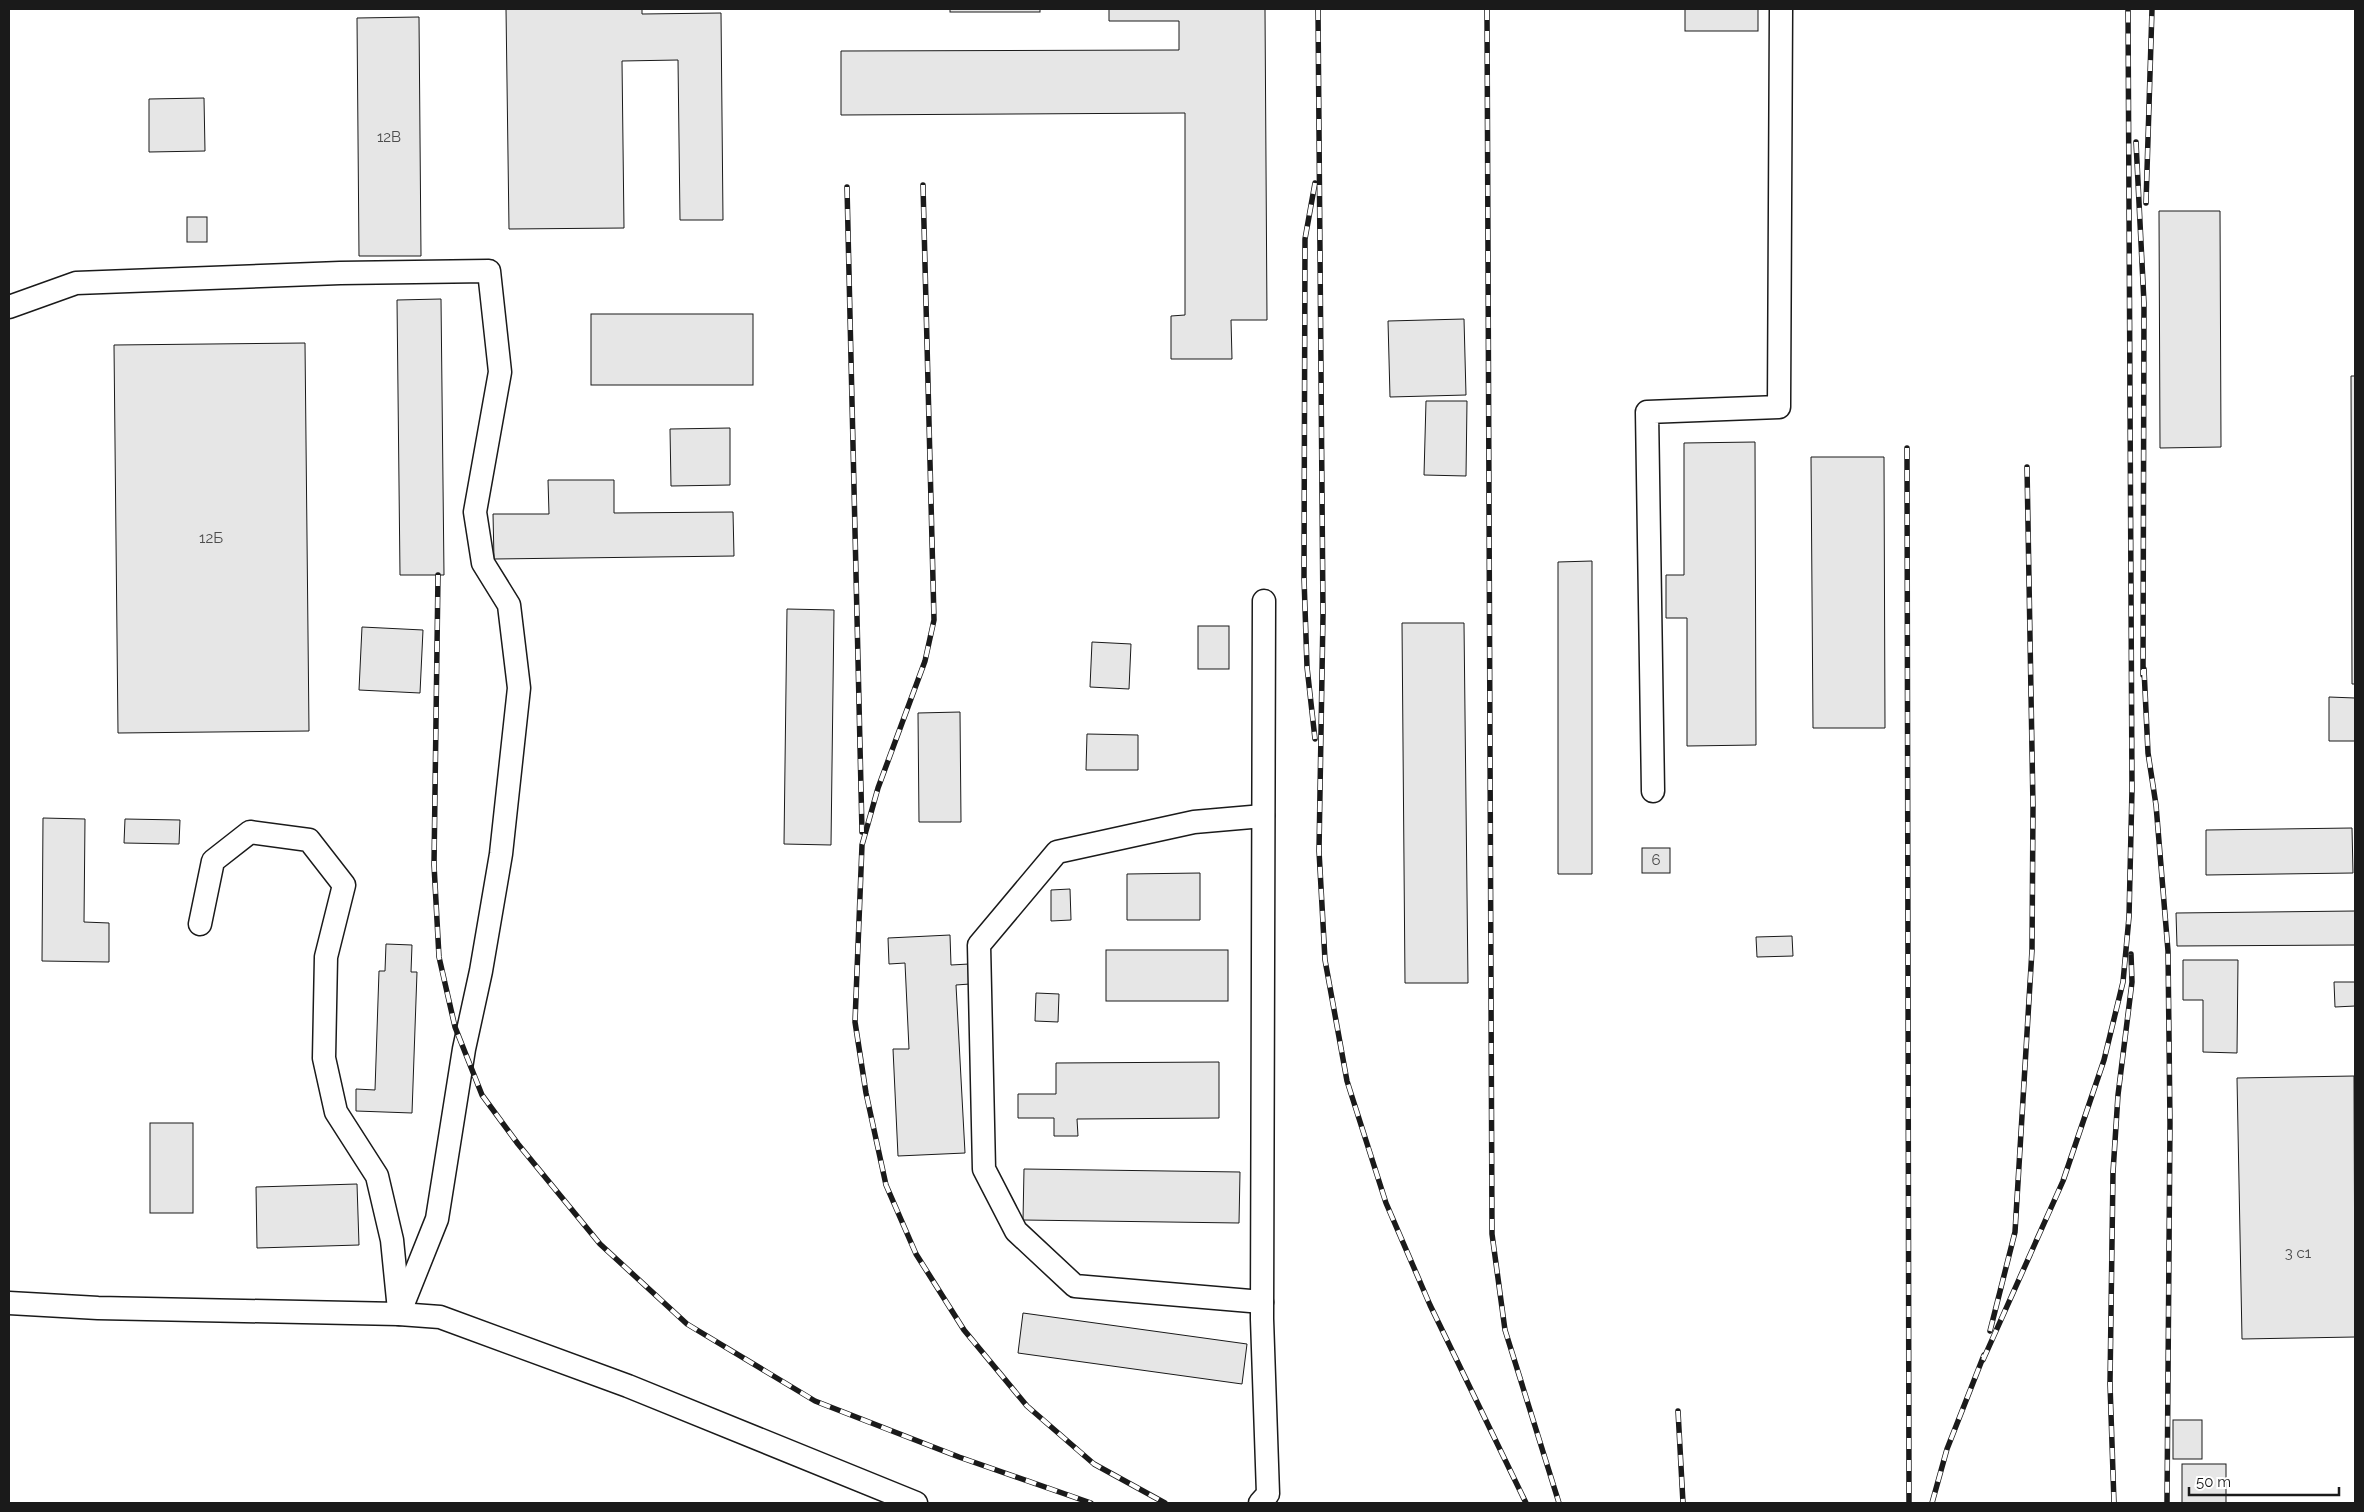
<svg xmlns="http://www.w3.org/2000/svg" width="2364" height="1512" viewBox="0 0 2364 1512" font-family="Raleway,sans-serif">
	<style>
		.building { fill: #e6e6e6; stroke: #1a1a1a }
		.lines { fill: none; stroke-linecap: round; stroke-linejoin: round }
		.minor-casing { stroke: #1a1a1a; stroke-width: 25 }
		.minor { stroke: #fff; stroke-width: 22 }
		.rail-casing { stroke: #1a1a1a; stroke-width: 5.5 }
		.rail { stroke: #fff; stroke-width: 4; stroke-dasharray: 11; stroke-linecap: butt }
		.labels { text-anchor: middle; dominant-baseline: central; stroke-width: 4; stroke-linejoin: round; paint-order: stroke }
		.number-label { font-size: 15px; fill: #4d4d4d }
	</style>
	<rect width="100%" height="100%" fill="#fff"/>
	<g class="building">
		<path d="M506 9H642V14L721 13 723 220H680L678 60 622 61 624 228 509 229Z"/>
		<rect x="950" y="9" width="90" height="3"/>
		<path d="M1109 9H1265L1267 320H1231L1232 359H1171V316L1185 315V113L841 115V51L1179 50V21H1109Z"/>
		<rect x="1685" y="9" width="73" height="22"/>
		<path d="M419 17 421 256H359L357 18Z"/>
		<path d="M204 98 205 151 149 152V99Z"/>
		<path d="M2159 211H2220L2221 447 2160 448Z"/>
		<rect x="187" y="217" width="20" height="25"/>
		<path d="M441 299 444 575H400L397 300Z"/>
		<rect x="591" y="314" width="162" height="71"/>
		<path d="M1464 319 1466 395 1390 397 1388 321Z"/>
		<path d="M305 343 309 731 118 733 114 345Z"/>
		<path d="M2351 376H2355V684H2352Z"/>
		<path d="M1426 401H1467L1466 476 1424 475Z"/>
		<path d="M730 428V485L671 486 670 429Z"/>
		<path d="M1755 442 1756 745 1687 746V618H1666V575H1684V443Z"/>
		<path d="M1811 457H1884L1885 728H1813Z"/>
		<path d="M548 480H614V513L733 512 734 556 494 559 493 514H549Z"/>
		<path d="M1592 561V874H1558V562Z"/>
		<path d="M787 609 834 610 831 845 784 844Z"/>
		<path d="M1402 623H1464L1468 983H1405Z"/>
		<rect x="1198" y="626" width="31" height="43"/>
		<path d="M362 627 423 630 420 693 359 690Z"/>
		<path d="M1092 642 1131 644 1129 689 1090 687Z"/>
		<path d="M2329 697 2355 698V741H2329Z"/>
		<path d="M960 712 961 822H919L918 713Z"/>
		<path d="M1087 734 1138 735V770H1086Z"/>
		<path d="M43 818 85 819 84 922 109 923V962L42 961Z"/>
		<path d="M125 819 180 820 179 844 124 843Z"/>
		<path d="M2352 828 2353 873 2206 875V830Z"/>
		<rect x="1642" y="848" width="28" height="25"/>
		<path d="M1200 873V920H1127V874Z"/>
		<path d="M1070 889 1071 920 1051 921V890Z"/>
		<path d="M2355 911V945L2177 946 2176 913Z"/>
		<path d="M950 935 951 965 969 964 970 984 956 985 965 1153 898 1156 893 1049H909L905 963 889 964 888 938Z"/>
		<path d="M1792 936 1793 956 1757 957 1756 937Z"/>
		<path d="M386 944 412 945 411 972H417L412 1113 356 1111V1089L375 1090 379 971H385Z"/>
		<rect x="1106" y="950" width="122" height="51"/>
		<path d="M2183 960H2238L2237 1053 2203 1052V1000H2183Z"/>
		<path d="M2334 982H2355V1006L2335 1007Z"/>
		<path d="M1036 993 1059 994 1058 1022 1035 1021Z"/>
		<path d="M1219 1062V1118L1077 1119 1078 1136H1054V1118H1018V1094H1056V1063Z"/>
		<path d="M2354 1076 2355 1337 2242 1339 2237 1078Z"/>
		<rect x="150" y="1123" width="43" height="90"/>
		<path d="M1024 1169 1240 1172 1239 1223 1023 1220Z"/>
		<path d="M357 1184 359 1245 257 1248 256 1187Z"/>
		<path d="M1023 1313 1247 1344 1242 1384 1018 1353Z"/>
		<rect x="2173" y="1420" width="29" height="39"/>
		<rect x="2182" y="1464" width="44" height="39"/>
	</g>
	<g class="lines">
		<defs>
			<g id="minor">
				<path d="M9 307 76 283 340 273 489 271 500 372 475 512 483 563 509 605 519 688 501 854 481 971 464 1049 437 1219 399 1314"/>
				<path d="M1653 791 1647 412 1779 407 1781 9"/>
				<path d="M200 924 213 861 250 832 309 840 344 885 326 957 324 1058 336 1112 377 1176 392 1240 399 1310"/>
				<path d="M1262 1302 1075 1286 1016 1231 984 1169 979 945 1057 852 1194 822 1263 816"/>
				<path d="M9 1303 98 1308 399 1314 440 1317 628 1386 916 1503"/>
				<path d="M1260 1503 1268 1494 1262 1319 1264 601"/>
			</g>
		</defs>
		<use href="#minor" class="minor-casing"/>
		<use href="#minor" class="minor"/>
		<defs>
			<g id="rail">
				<path d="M1318 9 1323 615 1319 851 1325 960 1347 1081 1386 1203 1430 1305 1526 1503"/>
				<path d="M1487 9 1492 1234 1505 1330 1559 1503"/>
				<path d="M2136 142 2144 303 2143 675"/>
				<path d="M1315 183 1305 239 1304 578 1307 667 1315 739"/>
				<path d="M923 185 934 620 925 661 878 788 862 845 855 1022 866 1093 886 1185 916 1254 964 1330 1027 1406 1094 1464 1165 1503"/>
				<path d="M847 187 862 832"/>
				<path d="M2146 203 2152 9"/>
				<path d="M1907 448 1909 1503"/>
				<path d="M438 575 434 865 439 957 455 1027 482 1095 518 1144 600 1244 687 1324 815 1401 959 1457 1091 1503"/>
				<path d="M2144 669 2148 753 2156 805 2168 951 2170 1123 2167 1503"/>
				<path d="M1990 1331 2015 1232 2032 950 2033 807 2027 467"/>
				<path d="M1983 1360 2063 1181 2104 1060 2123 982 2129 917 2132 789 2128 9"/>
				<path d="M1678 1411 1683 1503"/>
				<path d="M1932 1503 1947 1449 1984 1355"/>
				<path d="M2114 1503 2110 1384 2113 1172 2118 1095 2132 982 2131 954"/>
			</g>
		</defs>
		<use href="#rail" class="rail-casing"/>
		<use href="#rail" class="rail"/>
	</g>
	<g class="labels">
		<g class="number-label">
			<text x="389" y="137">12В</text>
			<text x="211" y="538">12Б</text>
			<text x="1656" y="860">6</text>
			<text x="2298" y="1253">3 с1</text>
		</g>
	</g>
	<rect width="2364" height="1512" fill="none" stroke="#1a1a1a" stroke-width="20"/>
	<path d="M2189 1487v8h150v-8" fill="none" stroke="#1a1a1a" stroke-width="2.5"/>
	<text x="2196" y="1487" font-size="15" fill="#1a1a1a" stroke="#ffffff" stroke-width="4" paint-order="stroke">50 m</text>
</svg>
